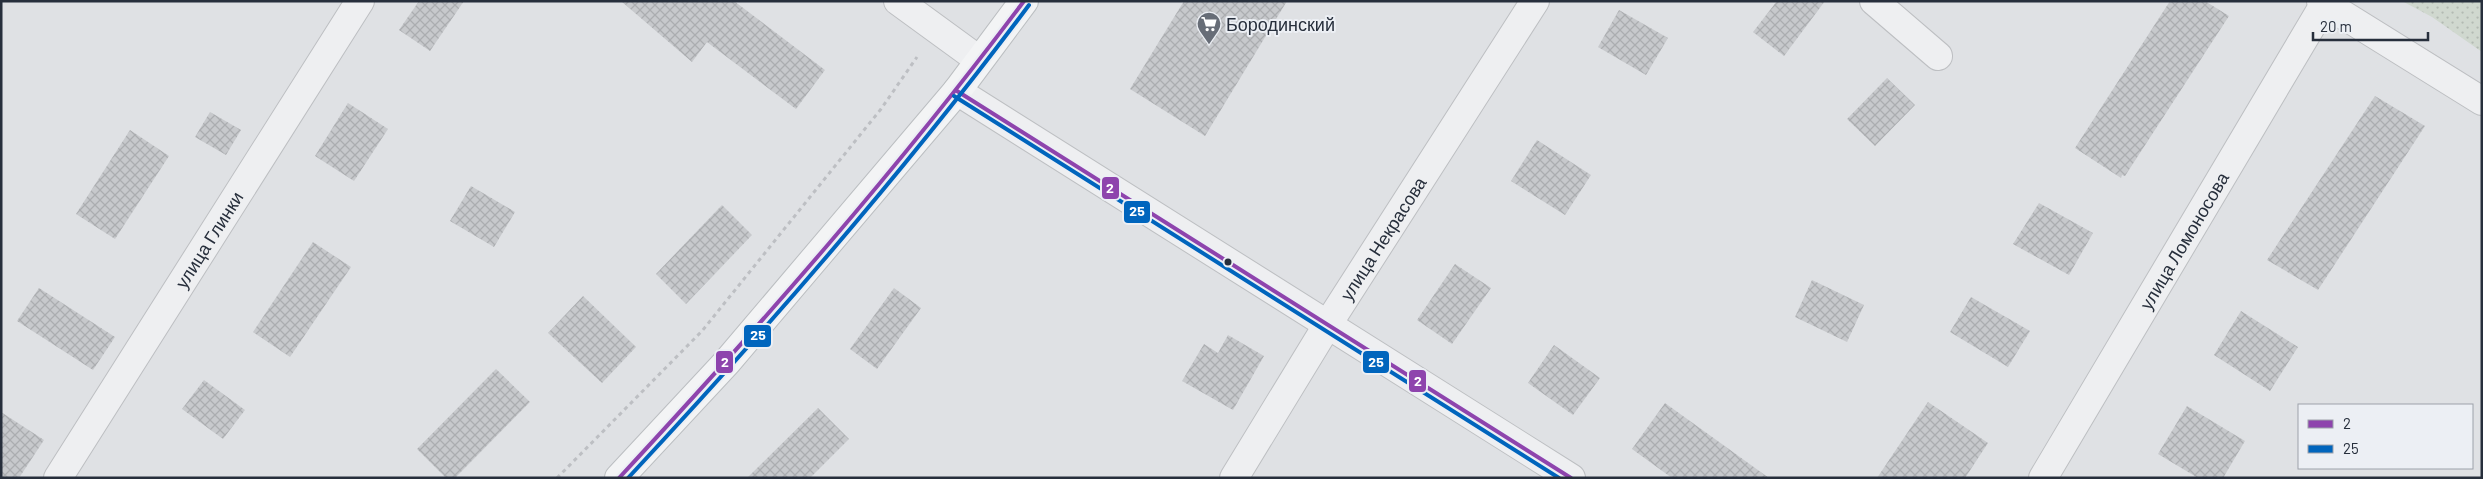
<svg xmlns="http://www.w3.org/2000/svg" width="2483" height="479" viewBox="0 0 2483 479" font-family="Barlow,sans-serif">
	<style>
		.green { fill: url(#green-dots) }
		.building { fill: url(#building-cross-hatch) }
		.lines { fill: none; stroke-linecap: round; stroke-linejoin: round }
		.minor-casing { stroke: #bdbfc2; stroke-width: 30 }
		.major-casing { stroke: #bbbec1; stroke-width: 30 }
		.path { stroke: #bdbfc3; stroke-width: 3; stroke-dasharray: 4 4; stroke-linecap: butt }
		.minor { stroke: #eeeff1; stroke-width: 28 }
		.major { stroke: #f3f4f5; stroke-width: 28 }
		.bus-1-casing { stroke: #eceff4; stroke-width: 8 }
		.bus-2-casing { stroke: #eceff4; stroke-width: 8 }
		.bus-1 { stroke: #8e44ad; stroke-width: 4 }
		.bus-2 { stroke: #0065bd; stroke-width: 4 }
		.bus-dot { fill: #272f3c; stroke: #eceff4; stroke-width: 2 }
		.labels { text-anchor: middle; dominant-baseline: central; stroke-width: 4; stroke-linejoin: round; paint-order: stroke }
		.poi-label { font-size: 18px; fill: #272f3c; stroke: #eceff4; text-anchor: start }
		.street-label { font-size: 18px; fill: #272f3c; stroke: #eceff4 }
		.line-badge { stroke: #eceff4; stroke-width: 2 }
		.badge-label { font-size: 14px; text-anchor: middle; font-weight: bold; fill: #fff }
	</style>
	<defs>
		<pattern id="green-dots" width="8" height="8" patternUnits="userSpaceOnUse" patternTransform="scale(1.25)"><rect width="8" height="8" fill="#d0d8cf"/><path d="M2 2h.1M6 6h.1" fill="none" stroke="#b3bab3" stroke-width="1.8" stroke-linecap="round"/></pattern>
		<pattern id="building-cross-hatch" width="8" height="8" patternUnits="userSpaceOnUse" patternTransform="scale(1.25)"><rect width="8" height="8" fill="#c7c9cc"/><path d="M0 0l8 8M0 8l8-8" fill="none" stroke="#abadb0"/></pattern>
	</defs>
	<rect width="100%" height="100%" fill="#dfe1e4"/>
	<path class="green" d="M2402 1H2482V52L2432 17Z"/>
	<g class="building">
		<path d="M419 1H464L430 51 399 30Z"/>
		<path d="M621 1H734L825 70 796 109 707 42 692 62Z"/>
		<path d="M1184 1H1287L1205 136 1130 89Z"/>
		<path d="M1777 1H1825L1784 56 1753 32Z"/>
		<path d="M2170 1H2205L2229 16 2125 176 2122 175 2121 178 2075 148Z"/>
		<path d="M1619 10 1668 38 1646 75 1598 47Z"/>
		<path d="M1887 78 1915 105 1875 146 1847 119Z"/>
		<path d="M2375 96 2425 126 2318 290 2267 260Z"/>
		<path d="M348 103 388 129 354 181 315 156Z"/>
		<path d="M210 112 241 130 226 155 195 137Z"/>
		<path d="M130 130 169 156 115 239 76 214Z"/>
		<path d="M1537 140 1591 175 1565 215 1511 181Z"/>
		<path d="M471 186 515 212 494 247 450 221Z"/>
		<path d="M2039 203 2093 233 2069 275 2013 244Z"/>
		<path d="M722 205 752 235 686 304 656 274Z"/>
		<path d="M313 242 351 267 290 357 253 332Z"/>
		<path d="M1455 264 1491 288 1452 344 1417 320Z"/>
		<path d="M1812 280 1864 305 1847 342 1795 317Z"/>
		<path d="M39 288 115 337 93 370 17 321Z"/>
		<path d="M894 288 921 308 877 369 850 349Z"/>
		<path d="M583 296 636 347 602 383 548 333Z"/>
		<path d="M1971 297 2030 331 2008 367 1950 332Z"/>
		<path d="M2241 311 2298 347 2270 391 2214 355Z"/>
		<path d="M1228 335 1264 356 1233 410 1182 381 1204 344 1218 353Z"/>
		<path d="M1554 345 1600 378 1573 415 1528 383Z"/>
		<path d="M496 369 530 402 455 478H446L417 449Z"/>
		<path d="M204 380 245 410 223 439 182 409Z"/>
		<path d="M1928 402 1988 443 1965 478H1877Z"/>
		<path d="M1665 403 1769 478H1672L1632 449Z"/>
		<path d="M2187 406 2245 441 2223 478H2198L2158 454Z"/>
		<path d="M818 408 849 439 810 478H747Z"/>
		<path d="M1 412 44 440 19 478H1Z"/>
	</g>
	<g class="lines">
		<defs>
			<g id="minor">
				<path d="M898 1 979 60"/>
				<path d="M1874 1 1938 56"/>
				<path d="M2321 1 2482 101"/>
				<path d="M957 91 1571 478"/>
				<path id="s1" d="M58 478 360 1"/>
				<path id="s2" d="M1234 478 1328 324 1535 1"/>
				<path id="s3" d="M2043 478 2325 3"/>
			</g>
			<path id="major" d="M619 478 727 362 957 91 1024 1"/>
		</defs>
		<use href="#minor" class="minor-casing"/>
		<use href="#major" class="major-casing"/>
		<path class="path" d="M557 478 702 331 881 109 917 57"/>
		<use href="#minor" class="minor"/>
		<use href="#major" class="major"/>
		<defs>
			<g id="bus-1">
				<path d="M957 91 1571 478"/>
				<path d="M619 478C761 325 899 168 1024 1"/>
			</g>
			<g id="bus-2">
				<path d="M954 96 1559 478"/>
				<path d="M628 478C769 327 906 170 1029 5"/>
			</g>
		</defs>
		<use href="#bus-1" class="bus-1-casing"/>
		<use href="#bus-2" class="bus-2-casing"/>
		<use href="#bus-1" class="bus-1"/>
		<use href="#bus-2" class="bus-2"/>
	</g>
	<defs>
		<symbol id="supermarket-pin" viewBox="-11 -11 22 30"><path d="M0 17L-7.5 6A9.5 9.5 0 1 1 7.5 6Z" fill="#676d77" stroke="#eceff4"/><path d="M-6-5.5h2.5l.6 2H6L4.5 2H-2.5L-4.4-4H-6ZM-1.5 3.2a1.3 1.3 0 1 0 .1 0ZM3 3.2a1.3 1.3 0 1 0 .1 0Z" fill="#fff"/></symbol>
	</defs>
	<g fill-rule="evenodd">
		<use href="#supermarket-pin" x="1195" y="10" width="28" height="38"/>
	</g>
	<circle class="bus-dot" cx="1228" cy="262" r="4.5"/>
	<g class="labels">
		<g class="poi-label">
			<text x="1226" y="24">Бородинский</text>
		</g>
		<g class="street-label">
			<text stroke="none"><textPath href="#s2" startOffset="282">улица Некрасова</textPath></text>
			<text stroke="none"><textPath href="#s1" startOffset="282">улица Глинки</textPath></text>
			<text stroke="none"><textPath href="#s3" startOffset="276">улица Ломоносова</textPath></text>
		</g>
	</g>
	<g class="line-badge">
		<rect x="1101" y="176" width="19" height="24" rx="5" fill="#8e44ad"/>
		<rect x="1123" y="200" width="28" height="24" rx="5" fill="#0065bd"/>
		<rect x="743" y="324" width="29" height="24" rx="5" fill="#0065bd"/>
		<rect x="715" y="350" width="19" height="24" rx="5" fill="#8e44ad"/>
		<rect x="1362" y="350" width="28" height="24" rx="5" fill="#0065bd"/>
		<rect x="1408" y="369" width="19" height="24" rx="5" fill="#8e44ad"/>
	</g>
	<g class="badge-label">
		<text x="1110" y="193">2</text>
		<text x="1137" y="216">25</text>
		<text x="758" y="340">25</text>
		<text x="725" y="367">2</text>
		<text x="1376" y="367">25</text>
		<text x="1418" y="386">2</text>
	</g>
	<rect width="2483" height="479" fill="none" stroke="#272f3c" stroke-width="5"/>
	<rect x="2298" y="404" width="175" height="65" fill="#eceff4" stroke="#9da2aa"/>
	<rect x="2308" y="420" width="25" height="8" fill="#8e44ad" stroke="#9da2aa"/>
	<text x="2343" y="429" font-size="15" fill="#272f3c">2</text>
	<rect x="2308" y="445" width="25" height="8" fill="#0065bd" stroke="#9da2aa"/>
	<text x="2343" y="454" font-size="15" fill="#272f3c">25</text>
	<path d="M2313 32v8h115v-8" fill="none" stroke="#272f3c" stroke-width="2.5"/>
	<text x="2320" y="32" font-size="15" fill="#272f3c" stroke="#eceff4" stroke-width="4" paint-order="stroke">20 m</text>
</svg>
